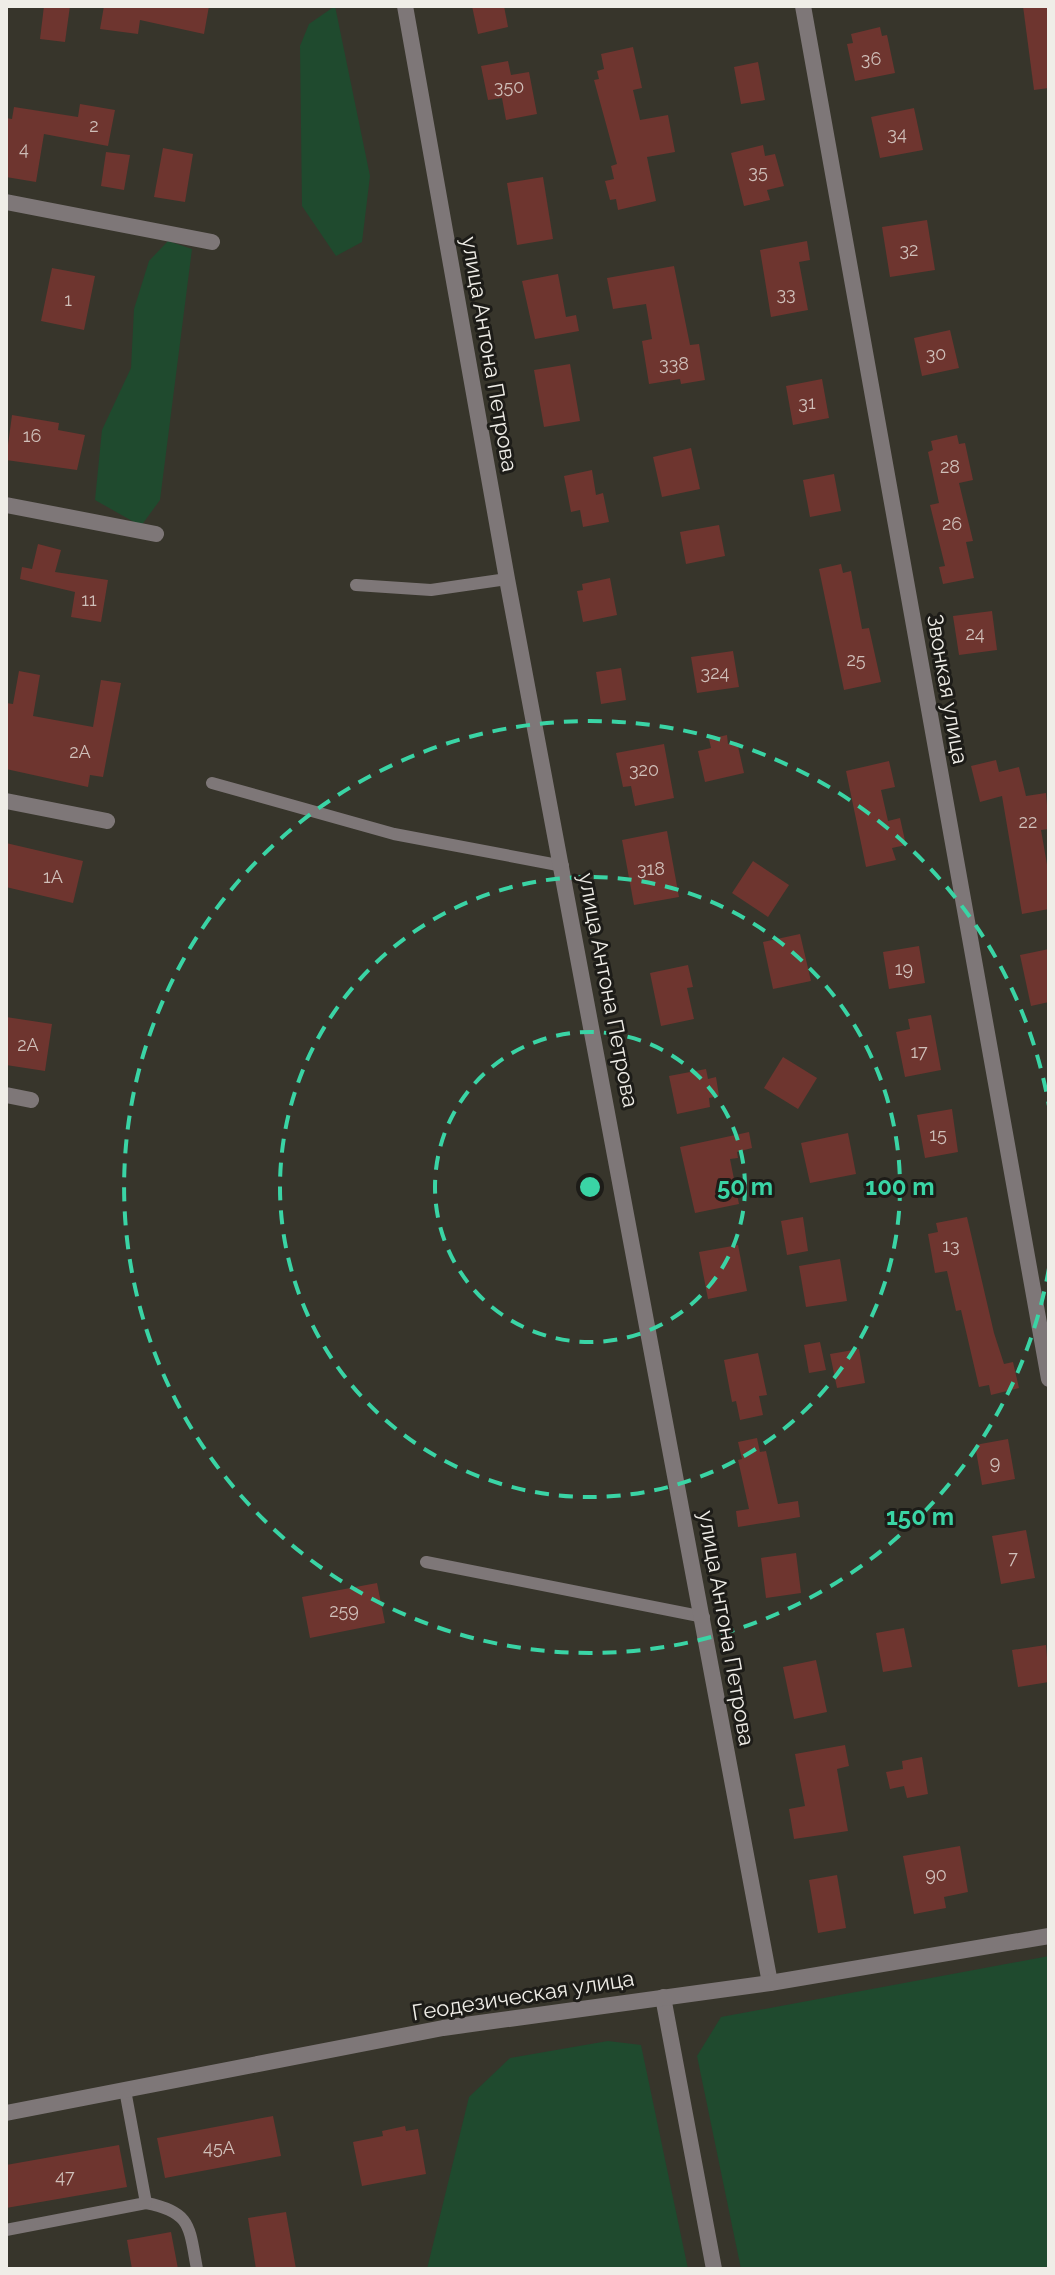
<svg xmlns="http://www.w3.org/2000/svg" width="1055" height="2275" viewBox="0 0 1055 2275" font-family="Raleway,sans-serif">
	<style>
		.green { fill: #1f4a2e }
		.building { fill: #6e352f }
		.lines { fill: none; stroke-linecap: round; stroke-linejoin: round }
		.lane { stroke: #7e7778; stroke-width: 12 }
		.street { stroke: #7e7778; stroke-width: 16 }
		.ring { fill: none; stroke: #3ad4a5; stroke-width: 4; stroke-dasharray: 14 10 }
		.labels { text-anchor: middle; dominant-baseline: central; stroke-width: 6; stroke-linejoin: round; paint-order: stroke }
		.number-label { font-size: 18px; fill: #cfbfb9 }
		.street-label { font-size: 22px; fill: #efede7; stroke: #1d1c18 }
		.centre { fill: #3ad4a5; stroke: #1d1c18; stroke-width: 4 }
		.ring-label { font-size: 24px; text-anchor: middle; font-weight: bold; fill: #3ad4a5; stroke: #1d1c18; stroke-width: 6; stroke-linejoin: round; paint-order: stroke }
	</style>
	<rect width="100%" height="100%" fill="#37352b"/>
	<g class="green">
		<path d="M335 6 370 176 362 242 336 256 302 206 300 46 309 24Z"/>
		<path d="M168 241 192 249 160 500 141 526 95 500 102 430 131 368 134 309 149 261Z"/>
		<path d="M1049 1956V2269H741L697 2056 721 2017Z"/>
		<path d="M608 2041 641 2045 688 2269H427L469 2097 510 2058Z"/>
	</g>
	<g class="building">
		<path d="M44 6H70L65 42 40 39Z"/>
		<path d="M104 6H209L204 34 140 20 138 34 100 29Z"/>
		<path d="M472 6H504L508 27 478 34Z"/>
		<path d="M1023 6H1049V88L1034 90Z"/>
		<path d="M880 27 882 36 887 35 895 73 855 81 847 44 853 43 851 34Z"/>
		<path d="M633 47 642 88 633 90 640 120 668 115 675 152 647 157 656 201 618 210 616 199 610 200 605 181 614 179 611 166 617 164 594 80 599 79 597 71 604 69 601 54Z"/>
		<path d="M508 61 511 75 529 72 537 114 506 120 502 98 488 100 481 66Z"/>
		<path d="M758 62 765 100 741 104 734 67Z"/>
		<path d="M80 104 115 110 108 146 44 134 36 182 6 177V118L12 119 14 107 78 117Z"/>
		<path d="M914 108 923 150 880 158 871 117Z"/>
		<path d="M763 145 765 156 775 154 784 186 767 190 770 200 744 206 731 153Z"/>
		<path d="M163 148 193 154 185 202 154 197Z"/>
		<path d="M106 152 130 155 124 190 101 186Z"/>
		<path d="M543 177 553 239 517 245 507 183Z"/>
		<path d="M927 220 935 270 890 277 882 227Z"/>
		<path d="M807 241 810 260 799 262 808 310 771 317 760 250Z"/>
		<path d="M674 266 690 345 699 344 705 380 681 384 680 379 649 384 642 341 652 339 646 304 613 309 607 278Z"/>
		<path d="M52 268 95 276 84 330 41 321Z"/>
		<path d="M558 274 566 317 576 315 579 331 535 339 522 281Z"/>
		<path d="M950 330 959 368 922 376 914 338Z"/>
		<path d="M570 364 580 421 544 427 534 370Z"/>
		<path d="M822 379 829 418 793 425 786 386Z"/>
		<path d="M12 415 59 423 58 430 85 435 77 470 6 460Z"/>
		<path d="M957 435 959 444 965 443 973 480 959 483 973 541 966 542 974 578 943 584 939 567 945 566 930 505 939 503 928 452 933 450 931 441Z"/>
		<path d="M691 448 700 489 662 497 653 457Z"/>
		<path d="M592 470 596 495 603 493 609 522 583 527 580 510 571 512 564 476Z"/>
		<path d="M834 474 841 511 810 517 803 480Z"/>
		<path d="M719 525 725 556 686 564 680 532Z"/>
		<path d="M38 544 61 550 55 572 108 580 101 622 71 617 75 592 20 579 22 567 32 569Z"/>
		<path d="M841 564 843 573 851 571 862 629 869 628 881 682 844 690 819 569Z"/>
		<path d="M610 578 617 615 583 622 577 591 583 590 582 584Z"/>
		<path d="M992 611 997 650 959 655 953 616Z"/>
		<path d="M733 651 739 687 697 693 691 657Z"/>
		<path d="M621 668 626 700 601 704 596 672Z"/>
		<path d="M19 671 40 675 33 716 93 727 101 680 121 683 103 777 90 775 88 787 6 769V703L13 704Z"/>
		<path d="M727 735 728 744 737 742 744 773 705 782 698 751 711 748 709 739Z"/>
		<path d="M664 744 674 798 635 806 631 786 623 787 616 753Z"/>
		<path d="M996 760 999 772 1019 767 1026 796 1046 793 1049 829 1041 830 1049 876V909L1022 914 1002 796 980 802 971 766Z"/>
		<path d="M889 761 895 787 881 790 888 821 900 818 906 845 892 848 896 860 866 867 846 771Z"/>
		<path d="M667 831 679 897 634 905 622 840Z"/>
		<path d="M6 843 83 861 73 903 6 887Z"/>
		<path d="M753 861 789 885 768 917 732 893Z"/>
		<path d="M800 934 811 981 773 989 763 942Z"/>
		<path d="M919 946 925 983 889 989 883 952Z"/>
		<path d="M1049 949V1002L1031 1006 1020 955Z"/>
		<path d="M688 965 693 987 687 988 694 1019 661 1026 650 973Z"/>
		<path d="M931 1015 941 1070 905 1077 896 1032 910 1029 908 1019Z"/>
		<path d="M6 1017 52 1024 45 1071 6 1065Z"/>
		<path d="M783 1057 817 1078 798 1109 764 1088Z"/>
		<path d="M706 1069 708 1079 716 1077 719 1096 709 1098 710 1107 677 1114 669 1076Z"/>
		<path d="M952 1109 958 1152 925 1158 917 1115Z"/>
		<path d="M749 1132 752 1148 737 1152 738 1158 730 1159 739 1204 695 1213 680 1147Z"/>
		<path d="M848 1133 856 1174 810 1183 801 1143Z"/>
		<path d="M803 1217 808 1251 787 1255 781 1221Z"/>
		<path d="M967 1217 994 1333 1004 1364 1013 1362 1019 1388 991 1395 989 1385 979 1387 961 1310 956 1311 947 1271 935 1273 928 1234 938 1232 936 1223Z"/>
		<path d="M738 1245 747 1291 708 1299 699 1252Z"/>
		<path d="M840 1259 847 1301 806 1307 799 1266Z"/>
		<path d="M820 1342 826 1370 809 1373 804 1345Z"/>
		<path d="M859 1349 865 1383 837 1388 830 1354Z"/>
		<path d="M758 1353 767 1395 759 1396 763 1415 740 1420 736 1401 732 1402 724 1360Z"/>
		<path d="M757 1438 760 1452 766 1451 778 1504 798 1501 800 1517 738 1527 736 1511 749 1509 738 1460 742 1459 738 1442Z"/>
		<path d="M1008 1439 1015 1479 982 1485 975 1445Z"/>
		<path d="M1026 1530 1035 1578 1001 1584 992 1536Z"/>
		<path d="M796 1553 801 1593 766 1598 761 1558Z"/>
		<path d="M377 1583 385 1623 310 1638 302 1597Z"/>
		<path d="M904 1628 912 1667 883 1672 876 1633Z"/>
		<path d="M1046 1645 1049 1682 1018 1687 1012 1650Z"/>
		<path d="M816 1660 827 1712 794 1719 783 1667Z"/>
		<path d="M845 1745 849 1766 837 1769 848 1831 794 1839 789 1809 805 1806 795 1754Z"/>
		<path d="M922 1757 928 1794 907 1798 904 1786 890 1789 886 1772 903 1769 902 1761Z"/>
		<path d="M960 1846 968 1892 944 1897 946 1908 914 1914 903 1856Z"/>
		<path d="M837 1875 846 1928 818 1933 809 1880Z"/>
		<path d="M273 2116 281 2156 165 2178 157 2138Z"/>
		<path d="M405 2126 406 2131 418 2129 426 2174 362 2186 353 2142 383 2136 382 2131Z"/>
		<path d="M119 2145 127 2187 6 2208V2165Z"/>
		<path d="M286 2212 296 2269H256L248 2218Z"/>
		<path d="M171 2232 178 2269H132L127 2240Z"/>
	</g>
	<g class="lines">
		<g class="lane">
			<path d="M356 585 431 590 507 579"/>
			<path d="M212 783 394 834 563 866"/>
			<path d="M426 1562 704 1617"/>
			<path d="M146 2203C192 2212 189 2227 197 2269"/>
			<path d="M6 2230 146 2203 125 2090"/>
		</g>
		<g class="street">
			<path d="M405 6 507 579 770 1983"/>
			<path d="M803 6 1049 1379"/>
			<path d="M6 202 212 242"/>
			<path d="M6 505 156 534"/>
			<path d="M6 801 107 821"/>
			<path d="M6 1095 31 1100"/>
			<path d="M663 1997 714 2269"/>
			<path d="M6 2113 443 2028 770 1983 1049 1936"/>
		</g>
	</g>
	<g class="ring">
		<circle cx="590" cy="1187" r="155"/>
		<circle cx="590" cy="1187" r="310"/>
		<path d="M1049 1268A466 466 0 1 1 1049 1106"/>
	</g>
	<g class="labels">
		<g class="number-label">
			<text x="871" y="58">36</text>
			<text x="509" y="86">350</text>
			<text x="94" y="125">2</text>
			<text x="897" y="133">34</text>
			<text x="24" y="148">4</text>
			<text x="758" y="171">35</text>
			<text x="909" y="249">32</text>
			<text x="786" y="293">33</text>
			<text x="68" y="299">1</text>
			<text x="936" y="353">30</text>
			<text x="674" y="363">338</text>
			<text x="807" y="402">31</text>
			<text x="32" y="435">16</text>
			<text x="950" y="466">28</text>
			<text x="952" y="523">26</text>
			<text x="89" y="599">11</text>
			<text x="975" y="633">24</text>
			<text x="856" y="659">25</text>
			<text x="715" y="672">324</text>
			<text x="80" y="751">2А</text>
			<text x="644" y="769">320</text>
			<text x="1028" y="821">22</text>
			<text x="651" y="868">318</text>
			<text x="53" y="876">1А</text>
			<text x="904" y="968">19</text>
			<text x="28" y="1044">2А</text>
			<text x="919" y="1051">17</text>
			<text x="938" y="1134">15</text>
			<text x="951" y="1245">13</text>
			<text x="995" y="1462">9</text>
			<text x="1013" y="1557">7</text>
			<text x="344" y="1610">259</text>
			<text x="936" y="1874">90</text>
			<text x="219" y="2147">45А</text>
			<text x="65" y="2176">47</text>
		</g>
		<g class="street-label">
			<text transform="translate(490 354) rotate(80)">улица Антона Петрова</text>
			<text transform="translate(948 689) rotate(80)">Звонкая улица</text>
			<text transform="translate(609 990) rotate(79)">улица Антона Петрова</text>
			<text transform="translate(727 1628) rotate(80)">улица Антона Петрова</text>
			<text transform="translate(523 1995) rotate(-9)">Геодезическая улица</text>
		</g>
	</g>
	<circle cx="590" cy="1187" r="12" class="centre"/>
	<g class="ring-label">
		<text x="745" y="1195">50 m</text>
		<text x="900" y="1195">100 m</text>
		<text x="920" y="1525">150 m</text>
	</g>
	<rect width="1055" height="2275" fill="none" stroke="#efede7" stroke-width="16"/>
</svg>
